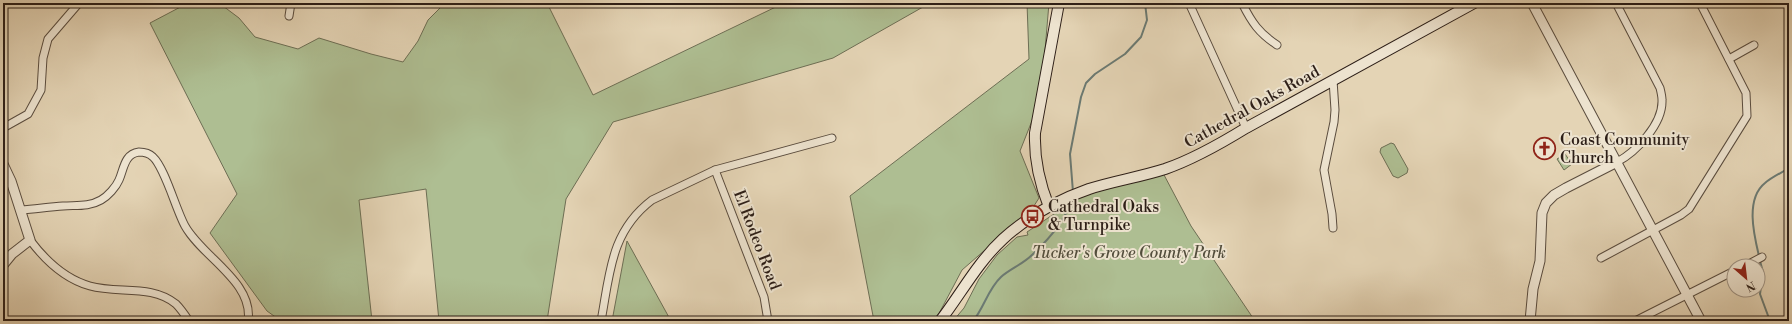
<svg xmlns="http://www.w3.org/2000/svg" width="1792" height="324" viewBox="0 0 1792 324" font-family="'Libre Bodoni',serif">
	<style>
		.green { fill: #aebe92; stroke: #6d6e54 }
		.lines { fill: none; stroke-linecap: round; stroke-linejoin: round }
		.stream { stroke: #6b7a73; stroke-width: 2 }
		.minor-casing { stroke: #5a4c3e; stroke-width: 9 }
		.tertiary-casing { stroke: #5a4c3e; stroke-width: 11 }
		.secondary-casing { stroke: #2c1e17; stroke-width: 12 }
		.minor { stroke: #ede3cf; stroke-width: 7 }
		.tertiary { stroke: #ede3cf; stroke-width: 9 }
		.secondary { stroke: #ede3cf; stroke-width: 10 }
		.labels { text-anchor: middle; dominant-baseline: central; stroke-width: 4; stroke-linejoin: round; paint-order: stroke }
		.street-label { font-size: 16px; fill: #2c1e17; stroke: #ede3cf }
		.poi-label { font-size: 16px; fill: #2c1e17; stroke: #ede3cf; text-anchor: start }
		.park-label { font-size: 16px; font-style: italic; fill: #534e3c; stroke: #ede3cf }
	</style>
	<rect width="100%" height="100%" fill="#e4d4b5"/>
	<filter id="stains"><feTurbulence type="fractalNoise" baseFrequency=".005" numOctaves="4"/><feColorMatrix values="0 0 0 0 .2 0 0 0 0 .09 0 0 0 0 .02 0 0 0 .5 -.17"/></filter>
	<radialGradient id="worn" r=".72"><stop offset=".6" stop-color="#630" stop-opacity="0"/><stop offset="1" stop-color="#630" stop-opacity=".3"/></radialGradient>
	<g class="green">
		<path d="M188 3H219L239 18 255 37 298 49 319 38 371 54 403 62 418 41 428 20 445 3H547L593 95 784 3H930L833 58 613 122 566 199 547 321H439L426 189 359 200 372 321H281L267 311 210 233 237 194 150 23Z"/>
		<path d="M1027 3H1049L1041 98 1020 151 1039 198 1032 209 962 270 935 321H874L850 196 1029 59Z"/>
		<path d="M1391 143 1394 144 1408 169 1407 173 1398 178 1393 176 1380 152 1381 148Z"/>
		<path d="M1565 154 1572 164 1564 170 1557 159Z"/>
		<path d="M1163 173 1191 226 1255 321H953L964 308 979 279 997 255 1017 237 1028 235 1027 232 1060 210 1071 200 1078 197Z"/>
		<path d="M627 241 671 321H612Z"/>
	</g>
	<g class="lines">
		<g class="stream">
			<path d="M1073 192 1070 154 1081 97 1086 83 1095 74 1125 54 1141 37 1147 20 1145 3"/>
			<path d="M1759 256C1754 235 1745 199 1765 183 1772 177 1781 173 1789 168"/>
			<path d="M1760 261 1763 272 1760 294 1770 321"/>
			<path d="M973 321C984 308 988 289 1001 277 1010 269 1023 264 1032 255 1047 241 1066 221 1071 200"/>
		</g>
		<defs>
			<g id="minor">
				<path d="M1189 3 1246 128"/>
				<path d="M1242 3C1252 23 1259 33 1277 45"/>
				<path d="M1616 3 1660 88C1661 92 1662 96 1662 100 1663 124 1636 152 1617 162"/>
				<path d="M289 16 291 3"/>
				<path d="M1729 59 1754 45"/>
				<path d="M1333 80 1335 110 1334 122 1324 170 1332 214 1333 228"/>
				<path d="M3 128 28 114 41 90 43 58 48 39 79 3"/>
				<path d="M715 170 764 297 768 321"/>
				<path d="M21 210C35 209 49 207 63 206 76 205 89 207 101 200 108 196 116 187 119 180 124 169 124 154 139 152 144 152 150 154 153 157 165 168 176 210 185 226 202 257 254 282 248 321"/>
				<path d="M30 240C45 260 65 279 90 286 118 294 152 284 176 304 181 309 185 315 189 321"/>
				<path d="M1601 258 1681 215 1689 209 1747 116 1746 93 1700 3"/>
				<path d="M1745 266 1762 257"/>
				<path d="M601 321C610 274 610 232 652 200L715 170 832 138"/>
				<path d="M1635 321 1734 271"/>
			</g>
			<g id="tertiary">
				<path d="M1532 3 1701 321"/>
				<path d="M3 164 11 181 30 240 12 254 3 265"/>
				<path d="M1530 321 1533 289 1540 261 1542 213 1546 203 1554 195 1566 188 1617 162"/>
			</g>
			<g id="secondary">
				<path d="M1049 207C1039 182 1034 159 1035 133L1059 3"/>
				<path d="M940 321C961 294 977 263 1003 239 1027 217 1058 200 1089 189 1114 181 1140 177 1165 169 1194 159 1220 144 1246 128L1474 3"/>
			</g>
		</defs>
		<use href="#minor" class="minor-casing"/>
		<use href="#tertiary" class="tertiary-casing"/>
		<use href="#secondary" class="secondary-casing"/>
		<use href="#minor" class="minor"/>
		<use href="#tertiary" class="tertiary"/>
		<use href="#secondary" class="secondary"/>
	</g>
	<defs>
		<symbol id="church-ring" viewBox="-11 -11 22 22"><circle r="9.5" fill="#ede3cf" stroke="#8f2418" stroke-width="1.5"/><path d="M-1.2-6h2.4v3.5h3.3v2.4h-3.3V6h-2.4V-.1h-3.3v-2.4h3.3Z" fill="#8f2418"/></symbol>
		<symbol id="bus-ring" viewBox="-11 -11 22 22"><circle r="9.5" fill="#ede3cf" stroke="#8f2418" stroke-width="1.5"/><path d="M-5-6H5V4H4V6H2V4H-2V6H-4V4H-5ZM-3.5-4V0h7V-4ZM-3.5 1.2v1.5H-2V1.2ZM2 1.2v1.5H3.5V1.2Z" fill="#8f2418"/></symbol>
	</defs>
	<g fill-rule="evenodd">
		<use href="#church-ring" x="1532" y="136" width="25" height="25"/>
		<use href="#bus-ring" x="1020" y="204" width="25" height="25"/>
	</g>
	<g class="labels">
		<g class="street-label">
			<text transform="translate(1252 107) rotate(-29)">Cathedral Oaks Road</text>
			<text transform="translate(757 240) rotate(69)">El Rodeo Road</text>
		</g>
		<g class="poi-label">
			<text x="1560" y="140">Coast Community<tspan x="1560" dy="18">Church</tspan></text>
			<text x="1048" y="207">Cathedral Oaks<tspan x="1048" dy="18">&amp; Turnpike</tspan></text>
		</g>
		<g class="park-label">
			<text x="1129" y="253">Tucker's Grove County Park</text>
		</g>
	</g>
	<rect width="1792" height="324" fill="none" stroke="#e4d4b5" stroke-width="16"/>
	<rect x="4" y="4" width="1784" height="316" fill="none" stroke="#2c1e17" stroke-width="2"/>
	<rect x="8" y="8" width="1776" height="308" fill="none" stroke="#2c1e17"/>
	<g transform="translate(1746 278) rotate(152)"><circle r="19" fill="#ede3cf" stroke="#a09485"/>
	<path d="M0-3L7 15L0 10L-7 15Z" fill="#8f2418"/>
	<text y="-6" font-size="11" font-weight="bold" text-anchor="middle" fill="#2c1e17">N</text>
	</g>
	<rect width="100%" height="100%" filter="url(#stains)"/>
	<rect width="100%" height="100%" fill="url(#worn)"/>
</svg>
